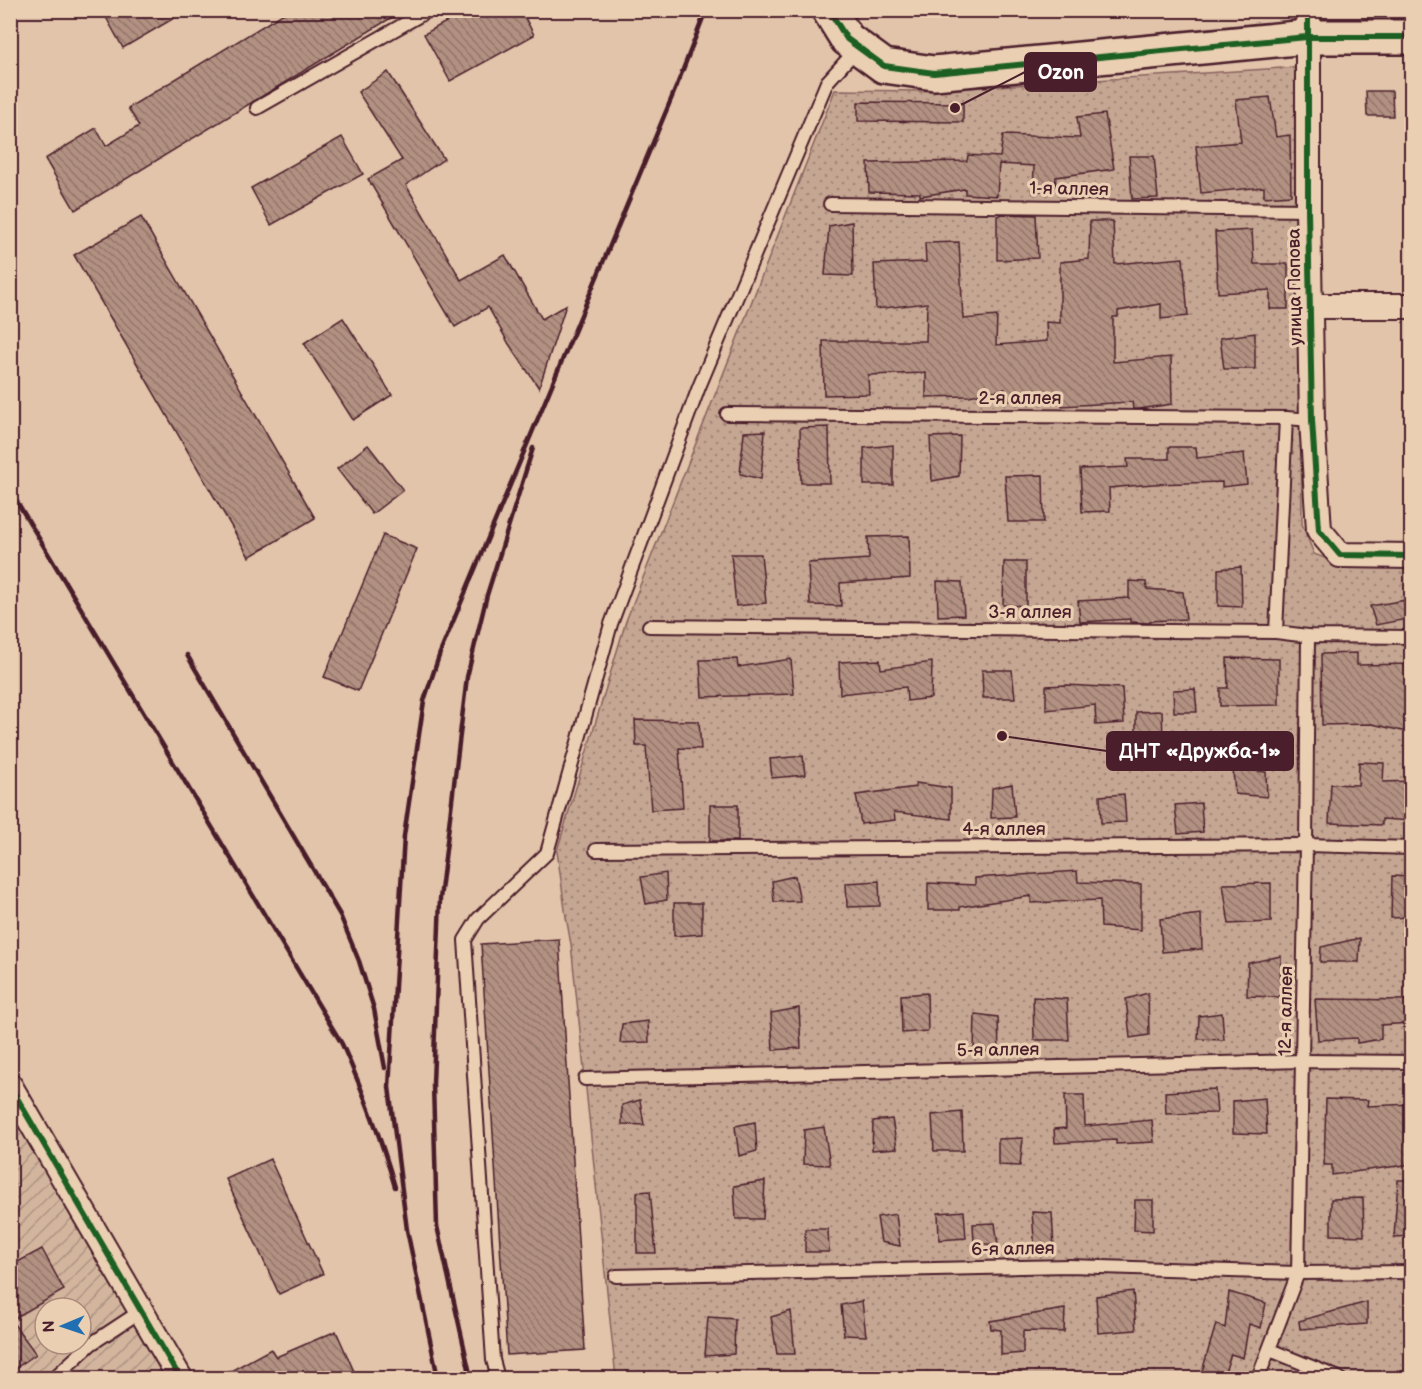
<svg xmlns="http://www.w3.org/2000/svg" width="1422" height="1389" viewBox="0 0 1422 1389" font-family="'Balsamiq Sans',sans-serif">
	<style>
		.industrial { fill: url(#industrial-furrows); fill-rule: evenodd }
		.garden { fill: url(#garden-dots); stroke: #88625e; stroke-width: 1.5 }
		.building { fill: url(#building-back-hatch); stroke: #4a1f2b; stroke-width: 1.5 }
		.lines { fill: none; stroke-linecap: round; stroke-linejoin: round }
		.lane-casing { stroke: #4a1f2b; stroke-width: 16 }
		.street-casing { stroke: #4a1f2b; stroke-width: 28 }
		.secondary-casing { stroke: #4a1f2b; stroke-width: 38 }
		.lane { stroke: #ebcfb2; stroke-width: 12 }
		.street { stroke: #ebcfb2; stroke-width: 24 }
		.secondary { stroke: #ebcfb2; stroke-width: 33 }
		.rail { stroke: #4a1f2b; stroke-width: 4.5 }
		.cycleway-casing { stroke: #ebcfb2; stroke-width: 10 }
		.cycleway { stroke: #1b5e20; stroke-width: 6 }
		.labels { text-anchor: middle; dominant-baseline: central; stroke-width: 6; stroke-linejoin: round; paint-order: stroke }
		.street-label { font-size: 18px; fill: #4a1f2b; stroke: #ebcfb2 }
		.leader { fill: none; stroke: #4a1f2b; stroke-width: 2 }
		.callout-dot { fill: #4a1f2b; stroke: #ebcfb2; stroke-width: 2 }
		.callout { fill: #4a1f2b; stroke: #4a1f2b; stroke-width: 2 }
		.callout-label { font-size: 20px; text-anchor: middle; font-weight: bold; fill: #fff }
	</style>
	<defs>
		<pattern id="industrial-furrows" width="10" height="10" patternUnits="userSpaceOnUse" patternTransform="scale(1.5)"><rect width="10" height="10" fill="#d3b59e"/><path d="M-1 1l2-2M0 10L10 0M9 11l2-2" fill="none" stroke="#ad9381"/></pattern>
		<pattern id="garden-dots" width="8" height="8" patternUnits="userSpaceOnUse" patternTransform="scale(1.5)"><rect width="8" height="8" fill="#c5a692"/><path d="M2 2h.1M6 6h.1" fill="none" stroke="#a28777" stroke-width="1.8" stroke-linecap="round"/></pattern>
		<pattern id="building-back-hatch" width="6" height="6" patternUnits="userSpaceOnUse" patternTransform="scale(1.5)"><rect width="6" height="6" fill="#b29182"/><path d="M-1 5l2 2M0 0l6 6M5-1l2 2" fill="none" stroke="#93766b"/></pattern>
	</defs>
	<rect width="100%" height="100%" fill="#e1c4aa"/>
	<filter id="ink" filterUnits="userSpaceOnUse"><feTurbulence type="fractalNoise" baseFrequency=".0167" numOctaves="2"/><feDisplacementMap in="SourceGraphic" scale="12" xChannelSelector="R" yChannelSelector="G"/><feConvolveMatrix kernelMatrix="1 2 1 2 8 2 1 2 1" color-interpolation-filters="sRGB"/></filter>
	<g filter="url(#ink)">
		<path class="industrial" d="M10 1097 169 1378H11ZM45 1308H81V1344H45Z"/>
		<path class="garden" d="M1297 67 1302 524 1314 554 1351 568H1411V1378H616L571 944 566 917 557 851 626 621 835 90 921 91Z"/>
		<g class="building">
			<path d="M102 10H188L123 48Z"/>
			<path d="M289 10H404L75 210 45 159 96 128 106 146 139 126 128 108Z"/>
			<path d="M468 10H521L534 35 450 81 424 34Z"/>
			<path d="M388 72 444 159 406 185 461 280 505 255 542 319 566 305 539 388 509 344 488 307 455 327 368 179 402 160 358 92Z"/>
			<path d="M1366 91H1392L1393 116H1367Z"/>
			<path d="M1270 97 1276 137 1290 135 1291 195 1264 197V187L1201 193 1196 146 1241 142 1236 100Z"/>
			<path d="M858 102 963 103V122L858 121Z"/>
			<path d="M1105 114 1114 169 1056 177 1055 187 1033 193 1034 166 999 164 997 196 965 194V189L920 196V193L869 192 868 163 967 161 968 155 1000 157 1003 135 1080 138 1077 117Z"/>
			<path d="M342 137 363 174 271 225 251 188Z"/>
			<path d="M1129 156H1154L1158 198 1132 199Z"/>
			<path d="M1003 214 1036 215 1038 258 997 260V216Z"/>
			<path d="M141 217 315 518 249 557 74 255Z"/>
			<path d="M1090 221H1113L1115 264 1183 258 1188 316 1161 319V304L1118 311V317H1113V362L1171 357 1172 404 1139 409H1133L1132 402 1062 406V403L1004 400 1005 389 969 396 926 397V373L868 375 869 394 824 395 823 341H926L927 303 876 309 874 264 926 262 925 243 959 242 963 319 997 316 996 345 1047 341 1046 322 1060 323V262L1089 259Z"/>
			<path d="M852 222 853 276 825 275 829 226Z"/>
			<path d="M1252 230 1254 264H1288V309H1270V290L1218 293 1215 232Z"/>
			<path d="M343 318 392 395 353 420 304 343Z"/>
			<path d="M1255 333V369H1224L1220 338Z"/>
			<path d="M829 427 830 483H801L800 428Z"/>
			<path d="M765 431 761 479 740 474 744 432Z"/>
			<path d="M960 436 959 476 932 481 930 437Z"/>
			<path d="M368 445 403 490 372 514 337 469Z"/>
			<path d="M893 445V485H864V448Z"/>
			<path d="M1169 447H1196L1197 458 1244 453 1247 484 1222 487V482L1153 484 1109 488 1110 511 1082 512 1080 469 1128 467 1127 459H1169Z"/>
			<path d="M1043 475 1044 522H1008L1005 476Z"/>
			<path d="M383 535 417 549 358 691 324 677Z"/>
			<path d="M909 536 910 578 840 583 841 606 810 605 808 563 869 559 868 537Z"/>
			<path d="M731 554H761L766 603 736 606Z"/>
			<path d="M1004 562H1026V606L1003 605Z"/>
			<path d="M1241 567 1242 607 1218 606V569Z"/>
			<path d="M937 581 962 582 964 615 938 616Z"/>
			<path d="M1129 581 1146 582 1147 589 1183 592 1186 619 1150 621V623L1130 622V619L1080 622 1078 601 1129 598Z"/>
			<path d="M1412 599V618L1376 625 1370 606Z"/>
			<path d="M1357 653V665L1412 664V730L1402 731 1372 724 1322 725 1321 654Z"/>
			<path d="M1227 658 1279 659V705L1220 706V688H1228Z"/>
			<path d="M737 659 738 667 791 659 794 694 702 697 700 660Z"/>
			<path d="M880 660 881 669 932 662 931 698 907 701 906 687 840 694 839 662Z"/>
			<path d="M982 670H1012L1015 698H983Z"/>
			<path d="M1066 685 1122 688 1124 723 1096 725 1095 705 1046 710V686Z"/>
			<path d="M1195 689 1197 712H1174L1173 690Z"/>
			<path d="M1162 711 1163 737 1136 738V712Z"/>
			<path d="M635 720 699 721 701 749 679 748 683 808 651 810 646 746H636Z"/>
			<path d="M803 756 805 775 772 778 770 759Z"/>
			<path d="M1359 762 1384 763 1383 782 1412 781V821L1382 819V825L1329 823 1331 784 1358 785Z"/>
			<path d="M1233 769 1266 772 1267 797 1235 794Z"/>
			<path d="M916 783 951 788V819L894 812 895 820 861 824 856 795 916 787Z"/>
			<path d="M1012 784 1015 817 991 818 992 788Z"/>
			<path d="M1124 794 1126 822 1101 823 1100 796Z"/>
			<path d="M1201 803 1203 832 1178 834 1175 805Z"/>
			<rect x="710" y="805" width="28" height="36"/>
			<path d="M1077 871 1078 882 1141 884V930L1101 927 1100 900 1031 903V896L960 907V910H928V883L975 885V878Z"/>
			<path d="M666 873 667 900 646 904 641 877Z"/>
			<path d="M795 876 800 901 774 902 772 881Z"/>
			<path d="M1392 876 1412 877V917L1391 918Z"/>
			<path d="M879 881 880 906 847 907 846 883Z"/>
			<path d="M1271 883V922L1229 924 1223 884Z"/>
			<path d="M674 903H702V934L674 936Z"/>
			<path d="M1201 914 1202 949 1162 952 1160 919Z"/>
			<path d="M1360 938 1359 962H1320L1321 947Z"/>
			<path d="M559 939 585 1350 507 1355 481 944Z"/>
			<path d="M1281 956 1280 997 1247 996 1248 963Z"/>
			<path d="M927 993 928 1031 902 1033 901 995Z"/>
			<path d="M1148 993 1149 1035 1130 1038 1126 999Z"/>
			<path d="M1033 997 1067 999 1069 1040H1034Z"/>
			<path d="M1315 999 1412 1000V1023L1381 1025V1039L1357 1043V1038L1318 1040Z"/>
			<path d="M799 1008 801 1048 773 1050 771 1013Z"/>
			<path d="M1222 1013 1224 1040 1198 1039 1199 1016Z"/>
			<path d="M975 1014 998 1017 999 1053 974 1050Z"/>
			<path d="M648 1021 649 1042 620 1043 622 1024Z"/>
			<path d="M1215 1089 1217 1113 1166 1114 1165 1092Z"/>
			<path d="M1065 1095H1084L1085 1126 1152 1120 1154 1142 1116 1144V1140L1055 1143 1054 1129 1066 1128Z"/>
			<path d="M1265 1098 1267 1134 1233 1133V1101Z"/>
			<path d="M1326 1099 1368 1100 1367 1106 1412 1104V1164L1332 1175V1165H1324Z"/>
			<path d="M640 1100 644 1125 622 1124V1105Z"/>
			<path d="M962 1112 963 1151H934L932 1115Z"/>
			<path d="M892 1119 897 1148 872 1150 873 1121Z"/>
			<path d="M755 1122 757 1151 739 1156 735 1126Z"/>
			<path d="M824 1127 830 1165 803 1164 804 1130Z"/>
			<path d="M1023 1138 1020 1166 998 1165V1139Z"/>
			<path d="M270 1159 323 1274 279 1294 226 1179Z"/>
			<path d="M1398 1180H1412V1236L1394 1237Z"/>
			<path d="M765 1181 763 1219H736L734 1186Z"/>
			<path d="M650 1191 656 1253H637V1192Z"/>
			<path d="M1363 1198 1364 1236 1331 1235V1199Z"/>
			<path d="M1135 1200H1153V1231L1134 1230Z"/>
			<path d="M964 1211 966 1238 939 1240 938 1213Z"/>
			<path d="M1032 1212 1052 1213 1054 1248 1035 1251Z"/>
			<path d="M896 1214 900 1246 881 1242 877 1217Z"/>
			<path d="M995 1223 998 1245 974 1243 973 1224Z"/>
			<path d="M805 1229H828L829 1252H805Z"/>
			<path d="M42 1249 64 1290 11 1320 36 1354 10 1372V1266Z"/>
			<path d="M1133 1291 1136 1330 1098 1333 1096 1296Z"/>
			<path d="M1229 1292 1266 1303 1261 1328 1249 1324 1243 1358 1231 1354 1223 1378H1200L1216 1324 1225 1328Z"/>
			<path d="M862 1301 866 1336 844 1335 841 1305Z"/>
			<path d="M1367 1302V1324L1300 1329 1299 1321Z"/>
			<path d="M1065 1309 1064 1332 1023 1331V1353L1001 1355V1330L991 1329 990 1321Z"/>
			<path d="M791 1311 795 1354H777L771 1317Z"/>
			<path d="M708 1317 735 1319 734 1354 705 1356Z"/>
			<path d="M336 1331 357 1378H218L271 1349 276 1357Z"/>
		</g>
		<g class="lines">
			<defs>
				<g id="lane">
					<path d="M257 108 429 10"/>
					<path d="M830 204 1308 210"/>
					<path d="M727 414 1286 418 1312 420"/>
					<path d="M649 626 1276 632 1308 636 1412 637"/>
					<path d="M1276 632 1286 418"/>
					<path d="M596 850 1306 845 1412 848"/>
					<path d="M585 1079 1303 1061 1412 1062"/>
					<path d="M616 1276 1069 1266 1298 1273 1412 1272"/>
					<path d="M1270 1350 1339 1378"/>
					<path d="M54 1378 91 1344 141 1311"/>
					<path d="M498 1378 493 1360 465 940 478 919 547 853 611 624 699 387 827 82 857 49"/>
					<path d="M1258 1378 1298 1273 1306 845 1308 636"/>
				</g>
				<g id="street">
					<path d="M1308 10V210L1312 420 1319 530 1340 555 1412 556"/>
					<path d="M1311 306H1412"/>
					<path d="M10 1086 180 1378"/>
				</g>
				<path id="secondary" d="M829 10 847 39 884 66 934 73 1307 37H1412"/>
			</defs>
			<use href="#lane" class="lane-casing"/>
			<use href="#street" class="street-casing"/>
			<use href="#secondary" class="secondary-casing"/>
			<use href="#lane" class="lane"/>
			<use href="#street" class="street"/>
			<use href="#secondary" class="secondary"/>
			<g class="rail">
				<path d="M10 490 342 1044C363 1091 381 1138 395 1187"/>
				<path d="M187 655 340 915 359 961 374 1009 385 1068"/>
				<path d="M438 1378 407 1230 389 1087 404 836 424 701 440 653 677 85 706 10"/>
				<path d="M471 1378 437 1226 433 1084 440 899 467 677 487 595 533 448"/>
			</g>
			<defs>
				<g id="cycleway">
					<path d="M829 10 847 39 884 66 934 73 1307 37H1412"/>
					<path d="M1308 10V210L1312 420 1319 530 1340 555 1412 556"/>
					<path d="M10 1086 180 1378"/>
				</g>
			</defs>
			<use href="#cycleway" class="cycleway-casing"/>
			<use href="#cycleway" class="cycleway"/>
		</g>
	</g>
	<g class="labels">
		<g class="street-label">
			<text transform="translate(1069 189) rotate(1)">1-я аллея</text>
			<text transform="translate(1295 287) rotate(-91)">улица Попова</text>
			<text x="1020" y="398">2-я аллея</text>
			<text x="1030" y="612">3-я аллея</text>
			<text x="1004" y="829">4-я аллея</text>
			<text transform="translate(1286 1011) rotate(-89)">12-я аллея</text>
			<text transform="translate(998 1050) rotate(-1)">5-я аллея</text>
			<text transform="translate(1013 1249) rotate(-1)">6-я аллея</text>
		</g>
	</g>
	<path class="leader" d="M955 108L1025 72M1002 736L1107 751"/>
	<g class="callout-dot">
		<circle cx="955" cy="108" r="6"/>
		<circle cx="1002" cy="736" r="6"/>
	</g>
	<g class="callout">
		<rect x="1025" y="53" width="71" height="38" rx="6"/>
		<rect x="1107" y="732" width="186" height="38" rx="6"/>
	</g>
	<g class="callout-label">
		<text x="1061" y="79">Ozon</text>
		<text x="1200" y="758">ДНТ «Дружба-1»</text>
	</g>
	<rect width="1422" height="1389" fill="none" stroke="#ebcfb2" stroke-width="36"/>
	<rect x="18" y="18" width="1386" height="1353" fill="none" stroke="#4a1f2b" stroke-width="2" filter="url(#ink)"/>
	<g transform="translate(63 1326) rotate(268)"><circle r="28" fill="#ebcfb2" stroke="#ab897c" stroke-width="1.5"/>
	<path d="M0-4.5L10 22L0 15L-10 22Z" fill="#1f6fb2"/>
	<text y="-9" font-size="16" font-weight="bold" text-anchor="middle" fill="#4a1f2b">N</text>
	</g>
</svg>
